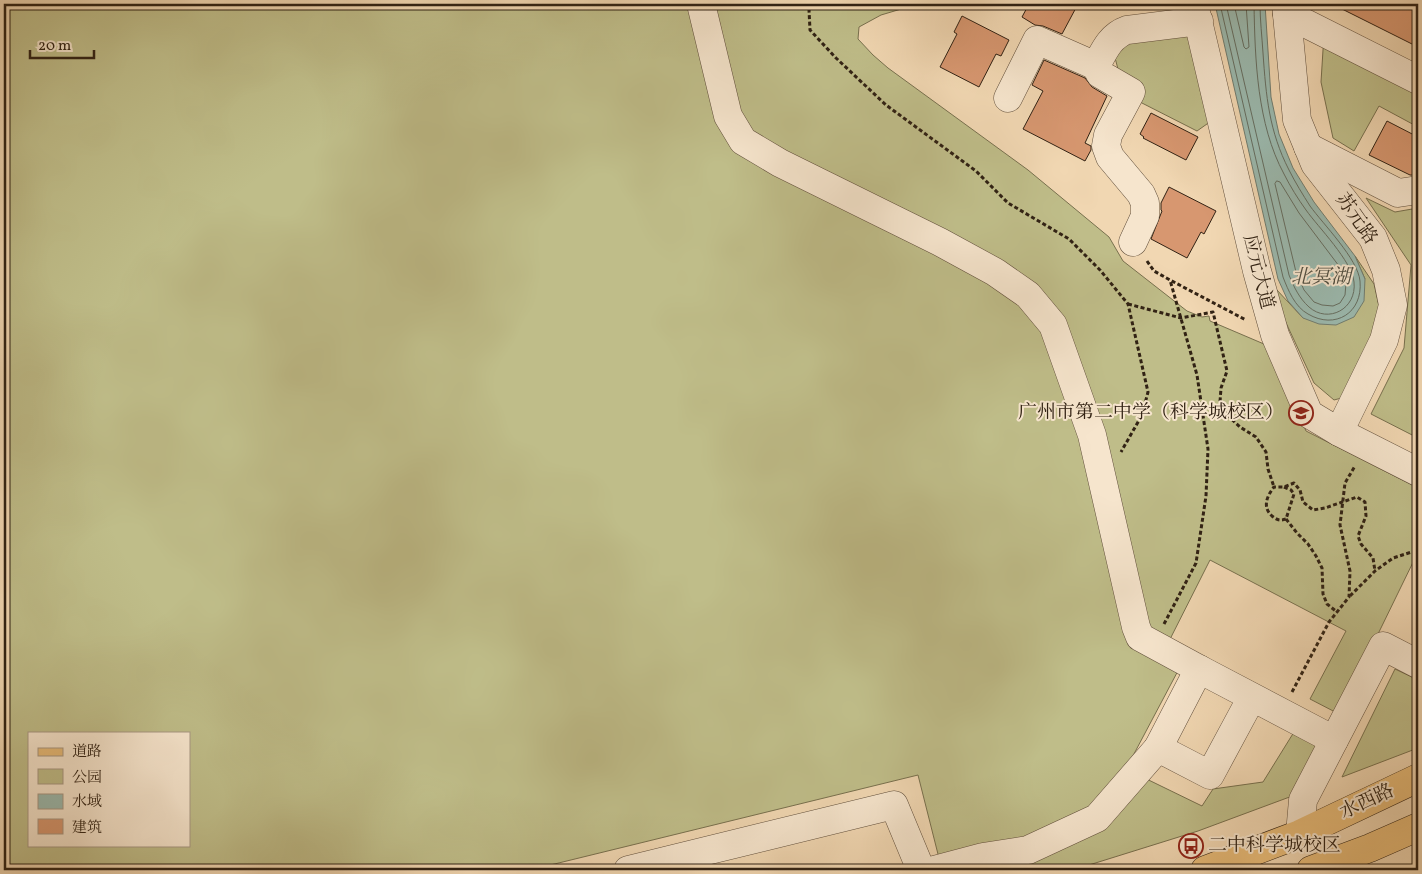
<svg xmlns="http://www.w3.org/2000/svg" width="1422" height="874" viewBox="0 0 1422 874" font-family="Vollkorn,'Noto Serif SC',serif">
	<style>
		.green { fill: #bfbd89; stroke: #78704e; fill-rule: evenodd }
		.water { fill: #9bb9ae; stroke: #717d70 }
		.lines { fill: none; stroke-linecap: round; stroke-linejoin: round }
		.shore { stroke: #666e61; stroke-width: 1 }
		.building { fill: #d79770; stroke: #312214 }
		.minor-casing { stroke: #614f3c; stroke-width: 29 }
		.major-casing { stroke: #312214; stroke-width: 29 }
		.path { stroke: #312214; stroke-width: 3; stroke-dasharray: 4 2.5; stroke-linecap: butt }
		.minor { stroke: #f6e5cd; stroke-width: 28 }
		.major { stroke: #e8bc79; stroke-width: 28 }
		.labels { text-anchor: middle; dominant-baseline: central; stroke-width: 4; stroke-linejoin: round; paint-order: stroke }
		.street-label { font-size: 19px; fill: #312214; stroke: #f6e5cd }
		.poi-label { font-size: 19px; fill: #312214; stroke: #f6e5cd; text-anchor: end }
		.water-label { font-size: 20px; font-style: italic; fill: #514f42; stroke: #f6e5cd }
	</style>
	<rect width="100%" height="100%" fill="#f1d7b2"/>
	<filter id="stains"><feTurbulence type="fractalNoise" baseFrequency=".004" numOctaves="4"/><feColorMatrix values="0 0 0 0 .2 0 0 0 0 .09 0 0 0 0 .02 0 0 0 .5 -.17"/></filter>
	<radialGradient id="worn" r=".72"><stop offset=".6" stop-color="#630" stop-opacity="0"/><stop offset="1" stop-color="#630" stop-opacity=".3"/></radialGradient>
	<g class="green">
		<path d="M4 4H918L881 15 859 27 858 39 873 55 888 68 1028 170 1109 237 1123 261 1187 311 1202 317 1209 316 1210 321 1271 347 1306 431 1418 488V552L1339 714 1310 699 1346 631 1210 560 1161 657 1180 667 1126 769 1202 806 1213 789 1263 782 1294 732 1321 747 1295 795 1198 831 1073 870H942L918 775 530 870H4ZM29 733H189V845H29Z"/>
		<path d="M1325 18 1418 68V127L1379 106 1354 151 1333 138 1321 82Z"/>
		<path d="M1190 32 1214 119 1197 131 1138 101 1119 73 1113 50 1123 41Z"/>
		<path d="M1366 198 1395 212 1418 208V438L1371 414 1404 348 1411 265Z"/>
		<path d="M1355 256 1374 284 1380 311 1349 396 1334 400 1314 383 1281 312 1276 289 1303 318 1365 279Z"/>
		<path d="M1395 669 1418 680V748L1342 777Z"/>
	</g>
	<path class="water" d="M1215 4H1265L1271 97 1279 134 1293 168 1314 202 1355 256 1365 279 1364 301 1354 317 1336 325 1319 324 1303 318 1288 301 1278 279Z"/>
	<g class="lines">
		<g class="shore">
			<path d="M1220 4 1283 277C1288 290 1295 307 1308 314 1335 330 1363 313 1360 281 1358 259 1323 224 1310 206 1303 195 1295 182 1289 170 1269 131 1266 96 1263 53 1262 37 1260 20 1260 4"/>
			<path d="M1226 4 1289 275C1294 287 1299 298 1309 307 1328 324 1357 309 1354 282 1352 261 1318 227 1306 210 1298 199 1290 186 1284 174 1257 124 1255 60 1254 4"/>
			<path d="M1234 4 1244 47 1246 49 1249 47 1246 4"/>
			<path d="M1277 181 1280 182 1299 213 1339 266 1346 283 1345 295 1340 303 1333 306 1322 305 1314 302 1304 290 1296 272 1275 184Z"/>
		</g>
	</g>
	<g class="building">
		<path d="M1029 4H1078L1062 34 1043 26 1035 25 1022 17Z"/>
		<path d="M1332 4H1409L1418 9V47Z"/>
		<path d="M962 16 1009 40 1001 56 996 54 979 87 940 67 957 34 954 32Z"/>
		<path d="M1044 60 1085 78 1092 87 1107 96 1085 143 1091 146V150L1085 161 1023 129 1043 91 1032 85Z"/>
		<path d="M1151 113 1198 137 1186 160 1143 138 1144 137 1140 134Z"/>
		<path d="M1387 121 1418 137V175H1410L1369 155Z"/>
		<path d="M1169 187 1216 211 1204 234 1201 232 1187 258 1151 239 1162 211 1161 210V203Z"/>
	</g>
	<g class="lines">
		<defs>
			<g id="minor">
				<path d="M701 4 728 116 743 141 780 163 940 242 995 272 1028 295 1053 325 1092 435 1136 627 1140 637 1199 669"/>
				<path d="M1194 4 1257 271 1275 335 1309 414 1339 432 1418 472"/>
				<path d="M1286 4 1297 120 1315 164 1373 238 1386 270 1393 305 1384 340 1339 432"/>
				<path d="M1287 14 1418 80"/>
				<path d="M1008 98 1037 40 1096 66"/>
				<path d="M1308 147 1398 193 1418 190"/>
				<path d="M1133 242 1145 216V203L1141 194 1110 157 1106 146 1108 135 1131 92 1100 74 1096 66C1104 51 1110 36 1127 30L1199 21"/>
				<path d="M1252 697 1210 775 1158 748 1199 669 1334 740"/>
				<path d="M1300 834 1303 800 1383 646 1418 664"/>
				<path d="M628 870 894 805 921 870"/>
				<path d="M934 870 983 857 1028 850 1097 818 1158 748"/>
			</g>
			<g id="major">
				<path d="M1205 870 1300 834 1418 778"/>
				<path d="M1311 870 1370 848 1418 827"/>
			</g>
		</defs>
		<use href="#minor" class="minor-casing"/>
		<use href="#major" class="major-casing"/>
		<g class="path">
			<path d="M814 4 809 10 810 30 836 58 886 105 976 171 1008 203 1069 239 1100 270 1128 304 1148 392 1142 415 1121 452"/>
			<path d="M1147 261 1154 271 1170 280 1246 320"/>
			<path d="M1128 304 1181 318 1213 312 1227 371 1221 388 1220 402 1226 414 1240 427 1256 437 1266 452 1268 469 1274 487"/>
			<path d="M1284 487 1291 490 1294 494 1286 519C1280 521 1277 520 1272 516 1262 507 1267 496 1274 487H1284L1294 483 1300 490 1303 502 1313 510 1325 508 1357 497 1365 502 1366 516 1358 536 1361 544 1373 558 1375 571"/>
			<path d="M1286 519 1297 533 1308 544 1316 556 1322 568 1323 594 1327 604 1337 612"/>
			<path d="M1350 596 1375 571 1393 558 1418 550"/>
			<path d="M1164 624 1196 563 1206 496 1208 449 1197 375 1170 280"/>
			<path d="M1292 692 1329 622 1349 597 1350 571 1340 525 1345 483 1355 466"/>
		</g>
		<use href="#minor" class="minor"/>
		<use href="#major" class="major"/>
	</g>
	<defs>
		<symbol id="school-ring" viewBox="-11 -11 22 22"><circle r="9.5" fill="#f6e5cd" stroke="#8f2418" stroke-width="1.5"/><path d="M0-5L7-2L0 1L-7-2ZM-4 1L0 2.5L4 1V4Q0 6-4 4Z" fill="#8f2418"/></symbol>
		<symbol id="bus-ring" viewBox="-11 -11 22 22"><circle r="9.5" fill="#f6e5cd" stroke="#8f2418" stroke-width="1.5"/><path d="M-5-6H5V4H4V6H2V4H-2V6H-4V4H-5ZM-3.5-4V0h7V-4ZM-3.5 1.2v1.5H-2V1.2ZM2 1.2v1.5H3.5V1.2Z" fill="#8f2418"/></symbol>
	</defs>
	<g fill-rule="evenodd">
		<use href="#school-ring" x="1287" y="399" width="28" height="28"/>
		<use href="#bus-ring" x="1177" y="832" width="28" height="28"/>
	</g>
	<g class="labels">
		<g class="street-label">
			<text transform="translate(1356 219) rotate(55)">苏元路</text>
			<text transform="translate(1258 272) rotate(76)">应元大道</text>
			<text transform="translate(1367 802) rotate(-25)">水西路</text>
		</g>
		<g class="poi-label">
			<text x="1284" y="413">广州市第二中学（科学城校区）</text>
			<text x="1208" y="846" text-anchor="start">二中科学城校区</text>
		</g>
		<g class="water-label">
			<text x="1321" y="278">北冥湖</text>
		</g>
	</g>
	<rect width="1422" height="874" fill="none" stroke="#f1d7b2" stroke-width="20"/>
	<rect x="5" y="5" width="1412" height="864" fill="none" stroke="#312214" stroke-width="2.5"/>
	<rect x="10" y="10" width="1402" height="854" fill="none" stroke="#312214"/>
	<rect x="28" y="732" width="162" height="115" fill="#f6e5cd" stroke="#a79783"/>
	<rect x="38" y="748" width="25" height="8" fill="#e8bc79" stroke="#a79783"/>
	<text x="72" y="756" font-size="15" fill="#312214">道路</text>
	<rect x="38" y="769" width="25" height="15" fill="#bfbd89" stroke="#a79783"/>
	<text x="72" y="782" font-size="15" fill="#312214">公园</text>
	<rect x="38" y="794" width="25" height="15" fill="#9bb9ae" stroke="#a79783"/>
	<text x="72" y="806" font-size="15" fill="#312214">水域</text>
	<rect x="38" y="819" width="25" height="15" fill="#d79770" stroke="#a79783"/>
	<text x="72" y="832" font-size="15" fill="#312214">建筑</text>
	<path d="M30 50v8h64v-8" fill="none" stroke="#312214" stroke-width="2.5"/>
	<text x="38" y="50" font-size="15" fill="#312214" stroke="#f6e5cd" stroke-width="4" paint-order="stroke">20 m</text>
	<rect width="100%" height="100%" filter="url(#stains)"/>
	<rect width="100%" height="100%" fill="url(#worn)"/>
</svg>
